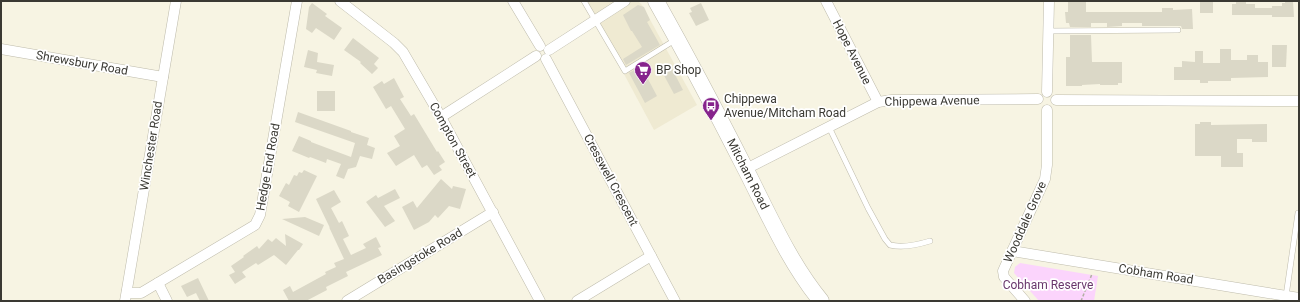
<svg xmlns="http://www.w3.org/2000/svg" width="1300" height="302" viewBox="0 0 1300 302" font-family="Roboto,sans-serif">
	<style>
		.built { fill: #efead2 }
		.green { fill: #fbd4fc }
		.building { fill: #dbd8c7 }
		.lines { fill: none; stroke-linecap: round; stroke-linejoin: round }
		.lane-casing { stroke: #bebbab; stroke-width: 6 }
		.street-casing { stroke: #bebbab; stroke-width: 11 }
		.primary-casing { stroke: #bebbab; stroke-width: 17 }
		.path { stroke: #b2b0a3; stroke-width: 1.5; stroke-dasharray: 3 2; stroke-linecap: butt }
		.lane { stroke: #fff; stroke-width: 5 }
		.street { stroke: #fff; stroke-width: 10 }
		.primary { stroke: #fff; stroke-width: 16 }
		.labels { text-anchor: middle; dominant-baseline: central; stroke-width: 3.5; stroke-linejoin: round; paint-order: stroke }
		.street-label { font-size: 12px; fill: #3a3933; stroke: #fff }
		.poi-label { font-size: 12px; fill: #3a3933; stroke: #fff; text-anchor: start }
		.park-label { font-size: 12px; fill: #69376c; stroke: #fff }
	</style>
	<rect width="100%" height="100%" fill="#f7f4e3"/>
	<path class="built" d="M582 1H638L642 5 697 105 654 130 624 74Z"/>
	<path class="green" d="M1020 263 1098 276 1094 301H1039L1014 273 1015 267Z"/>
	<g class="building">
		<path d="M1068 1H1086V12H1162V8H1173V10L1192 9 1193 29H1182L1181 26H1142V23H1122V26L1107 27V23H1091V27H1070L1069 23H1066L1065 12H1068Z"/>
		<rect x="1200" y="1" width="13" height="12"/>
		<path d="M1236 1H1246V4H1255V8H1272V6H1282V3H1285V1H1293L1294 17H1272V15H1232V4H1236Z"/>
		<path d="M312 3 327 14 325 16 342 28 334 40 316 28 312 33 306 29 309 7Z"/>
		<path d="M701 3 709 20 696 26 689 13 692 12 690 8Z"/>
		<path d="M638 5 644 7 650 20 647 22 660 45 626 65 623 59 642 47 632 31H631L623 15Z"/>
		<path d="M1070 35H1091L1092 62H1122V83H1118V85H1100V84L1082 85V86H1066V57H1070Z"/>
		<path d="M353 38 379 58 374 64 378 68 372 74 360 63 361 62 344 50Z"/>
		<path d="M1272 45H1287L1286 67H1272Z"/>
		<path d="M1220 49H1231V60H1247V55H1258V62H1268V77L1231 78V81H1208V83H1200V80H1174V67H1182V61L1195 62V51H1203V63H1220Z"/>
		<path d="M308 50 318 53 317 62 334 65 332 76 316 73 317 70 304 67Z"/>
		<path d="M669 63 683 90 674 94 660 68Z"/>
		<path d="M641 66 657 96 645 103 629 73Z"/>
		<path d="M394 78 404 97 400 99 411 116 414 114 437 152 438 151 445 162 439 166 442 170 434 175 427 165 422 168 414 155 396 166 387 153 400 146 394 136 405 129 391 106 386 109 373 87 382 81 384 84Z"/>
		<rect x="317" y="91" width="18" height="20"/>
		<path d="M298 112 351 131V132L369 138 367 145 375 148 372 159 360 156 356 167 348 169 344 179 336 176 341 164 327 159 326 163 310 157 309 158 292 151 299 136 311 141V142L351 157 355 143 295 122Z"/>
		<path d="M1200 122H1211V125L1267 124V142H1252V139H1237V153H1243V167H1221V156H1195V124H1200Z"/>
		<path d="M304 170 317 176 299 212 288 206 290 202 279 196 286 183 289 185 294 175 297 176 299 172 302 173Z"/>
		<path d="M441 179 452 189 453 186 466 189 460 209 449 206 438 218 435 215 429 222 414 230 402 207 413 201 417 208Z"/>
		<path d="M395 189 400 198 384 206 395 221 385 227 366 202 376 195 378 198Z"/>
		<path d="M334 190 341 202 331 208 339 223 342 221 349 236 343 239 351 255 366 248 363 244 376 237 381 247 378 248 382 255 346 272 348 276 326 287 327 290 306 301H289L283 290 290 286 293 292 326 274 325 272 336 267 334 263 344 259 329 227 330 228 316 199Z"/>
		<path d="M305 217 324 225 319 236 282 219Z"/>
		<path d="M285 234 303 244 299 250H298L286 265 274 255 258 265 256 263 242 272 246 277 235 284 229 275 235 272 231 266 244 257 243 256 257 246 259 249 268 239 272 242 276 238 286 246Z"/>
		<path d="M198 278 209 301H200L196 293 187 297 181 286Z"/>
	</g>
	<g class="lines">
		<defs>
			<g id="lane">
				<path d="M584 1 625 71 675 40"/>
				<path d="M1048 31 1178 30"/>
				<path d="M829 127 868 208 885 239 890 245C903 248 917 245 930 241"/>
				<path d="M1286 296 1298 213"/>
			</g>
			<g id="street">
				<path d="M340 1 394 43 403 52 441 117 540 301"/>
				<path d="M513 1 540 46"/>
				<path d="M826 1 878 102"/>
				<path d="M1 49 163 77"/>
				<path d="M549 50 625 1"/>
				<path d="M546 59 675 301"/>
				<path d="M1047 92 1049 1"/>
				<path d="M1056 100 1299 101"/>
				<path d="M441 117 536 56"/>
				<path d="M746 169 878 102 892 100 1038 99"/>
				<path d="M1012 251 1299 298"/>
				<path d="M158 283 167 301"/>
				<path d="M127 291 131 293H141L255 225 260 215 297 1"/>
				<path d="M125 301 176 1"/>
				<path d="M347 301 493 212"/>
				<path d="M577 301 651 256"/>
				<path d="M1025 301 1004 277 1003 271 1045 179 1047 165V110"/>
			</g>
			<path id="primary" d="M656 1C687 56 717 113 746 170 769 215 789 262 821 301"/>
		</defs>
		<use href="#lane" class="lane-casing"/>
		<use href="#street" class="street-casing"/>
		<use href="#primary" class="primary-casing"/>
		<path class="path" d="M1081 301 1092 274"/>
		<use href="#lane" class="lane"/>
		<use href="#street" class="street"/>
		<use href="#primary" class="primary"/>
	</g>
	<defs>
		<symbol id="supermarket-pin" viewBox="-11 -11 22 30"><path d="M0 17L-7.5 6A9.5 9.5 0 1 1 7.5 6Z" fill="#86238c" stroke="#fff"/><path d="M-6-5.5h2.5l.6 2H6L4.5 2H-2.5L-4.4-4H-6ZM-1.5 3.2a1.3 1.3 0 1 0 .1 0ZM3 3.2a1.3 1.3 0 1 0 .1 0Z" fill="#fff"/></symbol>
		<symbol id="bus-pin" viewBox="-11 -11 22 30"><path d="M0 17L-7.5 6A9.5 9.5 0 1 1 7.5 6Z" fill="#86238c" stroke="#fff"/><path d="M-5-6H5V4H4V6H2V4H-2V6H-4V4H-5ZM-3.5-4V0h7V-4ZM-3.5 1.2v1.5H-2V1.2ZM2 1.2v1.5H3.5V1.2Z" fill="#fff"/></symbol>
	</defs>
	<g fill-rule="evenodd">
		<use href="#supermarket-pin" x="633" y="60" width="20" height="27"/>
		<use href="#bus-pin" x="701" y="96" width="20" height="27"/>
	</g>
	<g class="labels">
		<g class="street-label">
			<text transform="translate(852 52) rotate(63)">Hope Avenue</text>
			<text transform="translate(82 63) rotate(10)">Shrewsbury Road</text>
			<text transform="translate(932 101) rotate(-1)">Chippewa Avenue</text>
			<text transform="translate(453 140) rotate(61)">Compton Street</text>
			<text transform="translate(151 146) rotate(-81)">Winchester Road</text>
			<text transform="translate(268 167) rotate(-80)">Hedge End Road</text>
			<text transform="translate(748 174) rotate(63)">Mitcham Road</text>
			<text transform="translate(611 180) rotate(62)">Cresswell Crescent</text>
			<text transform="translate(1025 222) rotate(-66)">Wooddale Grove</text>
			<text transform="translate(420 256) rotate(-31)">Basingstoke Road</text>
			<text transform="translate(1156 274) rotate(9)">Cobham Road</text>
		</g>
		<g class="poi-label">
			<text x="656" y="70">BP Shop</text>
			<text x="724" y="99">Chippewa<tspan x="724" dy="14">Avenue/Mitcham Road</tspan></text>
		</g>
		<g class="park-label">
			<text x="1048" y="285">Cobham Reserve</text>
		</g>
	</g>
	<rect width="1300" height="302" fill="none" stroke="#3a3933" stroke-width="4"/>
</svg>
